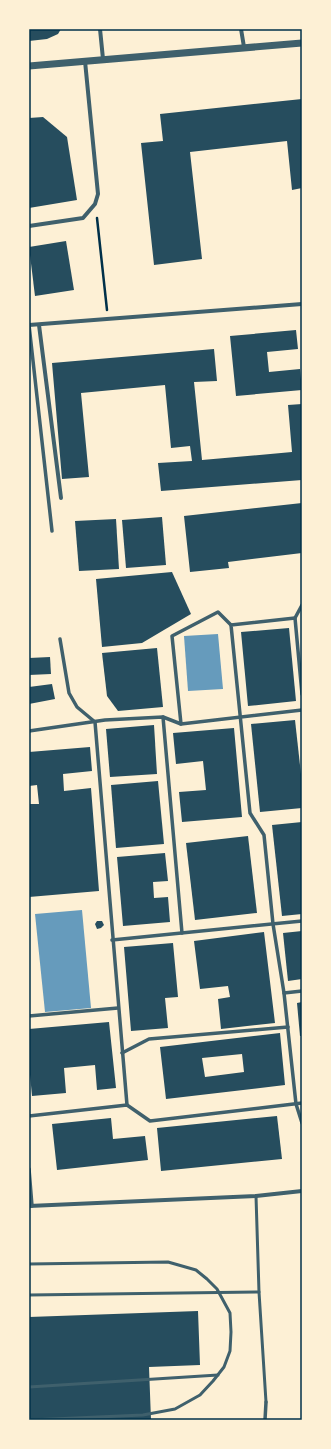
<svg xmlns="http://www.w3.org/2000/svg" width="331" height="1449" viewBox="0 0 331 1449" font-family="Quicksand,sans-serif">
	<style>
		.water { fill: #669bbc }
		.building { fill: #264d5e; fill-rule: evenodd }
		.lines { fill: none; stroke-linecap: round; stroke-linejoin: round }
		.path { stroke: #003049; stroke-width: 2.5 }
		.service { stroke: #3f606c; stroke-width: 3 }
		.pedestrian { stroke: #3f606c; stroke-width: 3.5 }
		.minor { stroke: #3f606c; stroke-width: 4 }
		.tertiary { stroke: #3f606c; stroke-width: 7 }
		.neatline { fill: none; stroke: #003049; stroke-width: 1.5 }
	</style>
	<rect width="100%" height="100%" fill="#fdf0d5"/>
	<g class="water">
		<path d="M218 634 223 689 188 691 184 636Z"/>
		<path d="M82 910 91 1008 45 1012 35 914Z"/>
	</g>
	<g class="building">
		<path d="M29 29H61L58 34 47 39 29 41Z"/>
		<path d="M302 99V188L292 190 287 141 190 152 202 259 154 265 141 143 163 141 160 114Z"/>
		<path d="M43 117 67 137 77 200 29 208V118Z"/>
		<path d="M66 241 74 290 35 296 29 247Z"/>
		<path d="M296 330 298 349 267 352 269 372 300 369 302 390 236 396 230 336Z"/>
		<path d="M214 349 217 381 194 382 202 460 292 452 288 405 302 404V480L161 491 158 463 192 461 190 446 171 448 165 385 81 393 89 477 62 479 52 363Z"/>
		<path d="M302 503V553L228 562 229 568 190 572 184 516Z"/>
		<path d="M162 517 166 565 126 568 122 520Z"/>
		<path d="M116 519 119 569 79 571 75 521Z"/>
		<path d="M172 572 191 614 142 643 102 647 96 579Z"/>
		<path d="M289 628 296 701 248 706 241 632Z"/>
		<path d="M157 648 163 707 118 711 107 696 102 653Z"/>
		<path d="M50 657 51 674 29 675V658Z"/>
		<path d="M52 684 55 699 29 704V687Z"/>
		<path d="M295 720 302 783V808L260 812 251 724Z"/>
		<path d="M154 725 157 774 110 777 106 729Z"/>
		<path d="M234 728 242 817 182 822 179 792 206 790 203 761 176 764 173 733Z"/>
		<path d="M90 747 92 771 63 774 64 791 91 788 99 891 29 897V804H39L37 785 29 786V752Z"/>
		<path d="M158 781 164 844 116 848 111 785Z"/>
		<path d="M302 822V914L282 916 272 825Z"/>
		<path d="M248 836 257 913 195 920 186 843Z"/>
		<path d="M165 853 168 881 153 882 154 898 168 897 170 922 123 926 117 857Z"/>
		<path d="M97 921H102L104 925 101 928 97 929 95 924Z"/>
		<path d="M302 931V979L288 981 283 933Z"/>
		<path d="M264 932 275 1023 221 1029 218 999 230 997 228 986 200 989 194 941Z"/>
		<path d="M173 943 178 997 165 998 168 1028 131 1031 124 947Z"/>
		<path d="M302 1002V1036H300L297 1003Z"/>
		<path d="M109 1022 116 1088 97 1090 95 1065 64 1068 66 1093 32 1096 29 1064V1029Z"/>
		<path d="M280 1033 285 1085 166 1099 160 1047ZM242 1054 244 1072 205 1077 202 1058Z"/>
		<path d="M277 1116 282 1159 161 1171 157 1128Z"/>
		<path d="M111 1118 113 1139 145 1136 148 1160 57 1170 52 1124Z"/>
		<path d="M198 1311 200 1365 149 1367 151 1420H29V1317Z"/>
	</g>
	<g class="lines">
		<path class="path" d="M97 218 107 310"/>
		<g class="service">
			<path d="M29 1264 168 1262 196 1270 207 1279 217 1289 230 1313 231 1332 230 1351 224 1367 213 1381 200 1395 175 1409 143 1415 30 1420"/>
			<path d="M259 1292 266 1402"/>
			<path d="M29 1295 259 1292 256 1196"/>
			<path d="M29 1387 218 1375"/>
		</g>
		<g class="pedestrian">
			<path d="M29 325 52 531"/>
			<path d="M295 618 302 605"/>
			<path d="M60 639 69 693 77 707 95 722 127 1105"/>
			<path d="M302 694 295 618 231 625 250 813 264 835 273 924 284 993 296 1104 302 1123"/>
			<path d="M163 717 182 933"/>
			<path d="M181 724 172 636 218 612 231 625"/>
			<path d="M29 731 105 720 163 717 181 724 302 710"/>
			<path d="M112 940 302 921"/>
			<path d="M284 993 302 991"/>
			<path d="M29 1016 118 1008"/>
			<path d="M122 1053 149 1039 288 1027"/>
			<path d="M29 1116 127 1105 150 1121 302 1103"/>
			<path d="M29 1169 32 1206"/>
			<path d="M265 1420 266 1402"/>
		</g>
		<g class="minor">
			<path d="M100 29 103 59"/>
			<path d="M241 29 244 47"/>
			<path d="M29 226 83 218 95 204 98 194 85 61"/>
			<path d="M29 325 302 304"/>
			<path d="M39 325 61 498"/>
			<path d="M29 1206 256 1196 302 1191"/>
		</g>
		<path class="tertiary" d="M29 66 302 43"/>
	</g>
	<rect width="331" height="1449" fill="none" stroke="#fdf0d5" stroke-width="60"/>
	<rect x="30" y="30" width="271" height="1389" class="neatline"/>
</svg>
